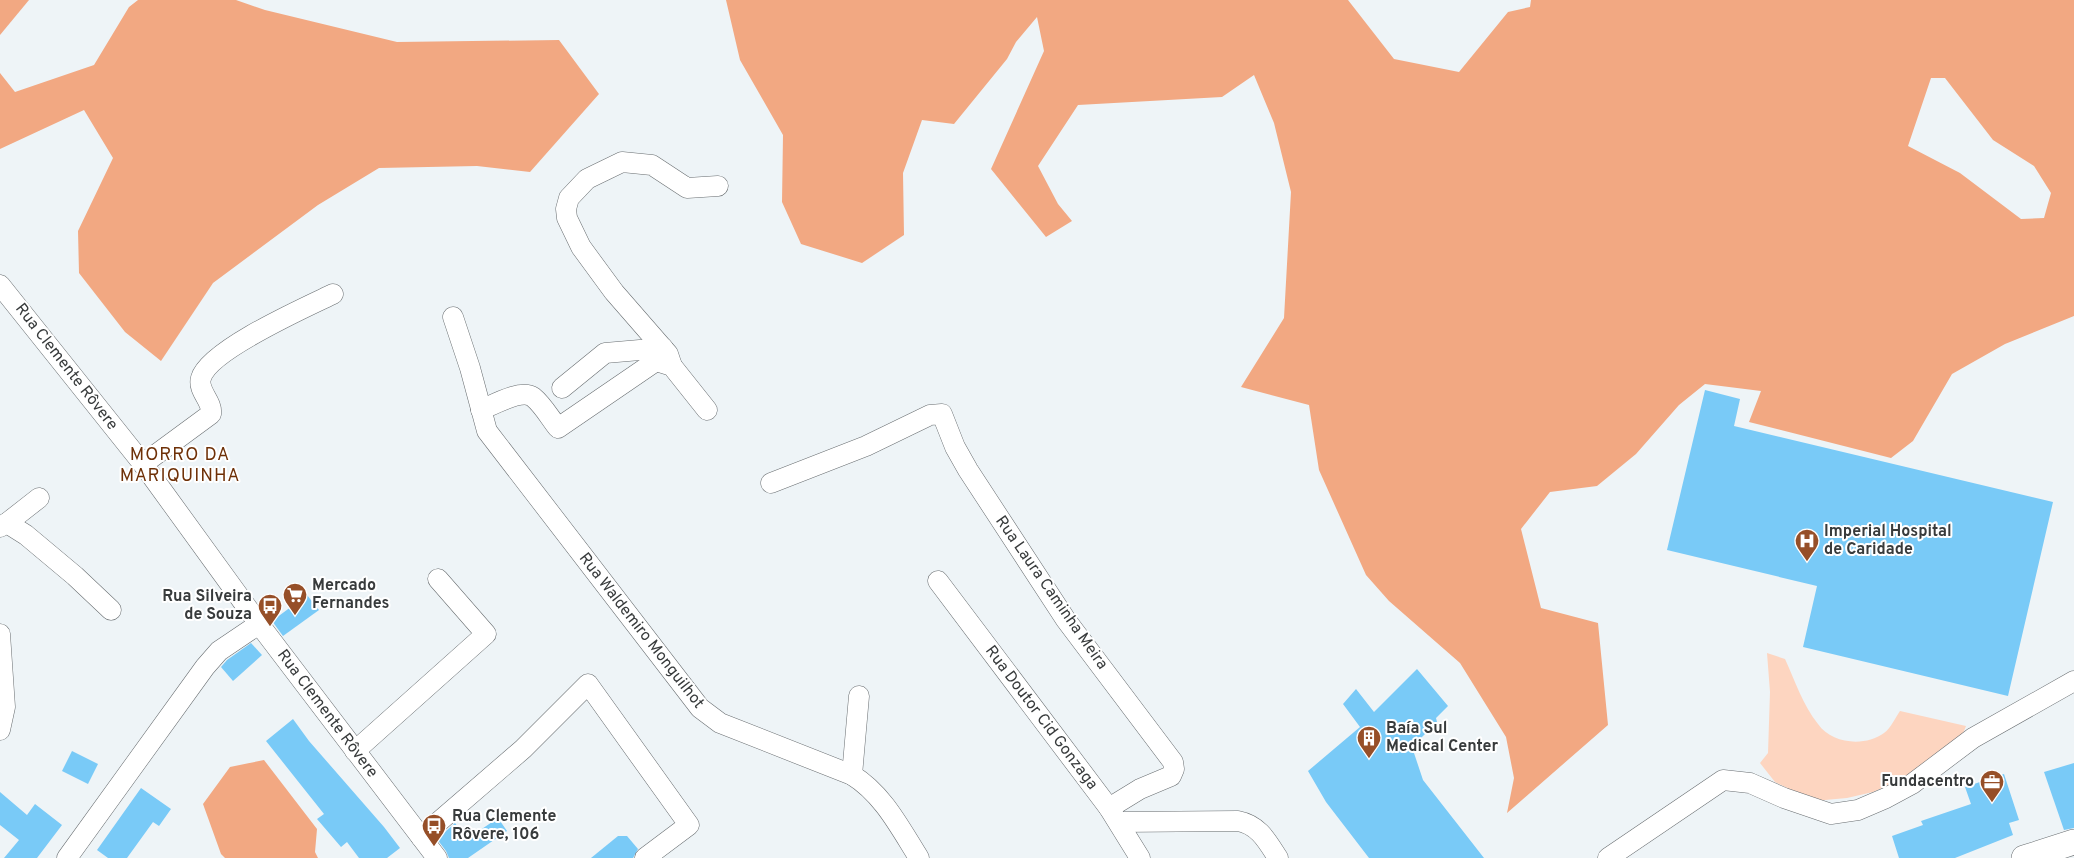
<svg xmlns="http://www.w3.org/2000/svg" width="2074" height="858" viewBox="0 0 2074 858" font-family="Overpass,sans-serif">
	<style>
		.green { fill: #fdd5c0 }
		.forest { fill: #f2a882; fill-rule: evenodd }
		.building { fill: #79caf7 }
		.lines { fill: none; stroke-linecap: round; stroke-linejoin: round }
		.minor-casing { stroke: #686d70; stroke-width: 21 }
		.major-casing { stroke: #686d70; stroke-width: 26 }
		.minor { stroke: #fff; stroke-width: 20 }
		.major { stroke: #fff; stroke-width: 25 }
		.labels { text-anchor: middle; dominant-baseline: central; stroke-width: 4; stroke-linejoin: round; paint-order: stroke }
		.street-label { font-size: 16px; fill: #383b3c; stroke: #fff }
		.poi-label { font-size: 16px; font-weight: bold; fill: #383b3c; stroke: #fff; text-anchor: start }
		.neighbourhood-label { font-size: 18px; letter-spacing: 1px; fill: #6e3007; stroke: #fff }
	</style>
	<rect width="100%" height="100%" fill="#eef4f7"/>
	<path class="green" d="M1767 653 1785 659C1795 681 1803 705 1818 724 1832 744 1865 747 1884 733 1891 728 1895 718 1900 711L1966 726 1962 736 1910 776 1873 792 1847 798 1814 801 1775 782 1760 763 1768 753 1770 692Z"/>
	<g class="forest">
		<path d="M0 0H29L0 35Z"/>
		<path d="M138 0H236L265 10 397 42 559 40 599 94 530 172 477 166 379 168 318 205 213 283 161 361 125 332 79 273 78 231 113 158 84 110 0 149V73L15 92 94 65 129 7Z"/>
		<path d="M726 0H1348L1394 59 1459 72 1508 12 1530 7 1531 0H2074V316L2005 344 1952 374 1913 441 1891 458 1749 422 1761 391 1705 384 1679 405 1636 454 1597 486 1550 492 1521 529 1541 608 1598 623 1608 725 1507 813 1514 778 1506 737 1460 663 1389 601 1366 575 1319 470 1309 405 1241 387 1284 318 1291 192 1274 123 1254 75 1222 97 1078 105 1038 166 1058 204 1072 221 1046 237 991 169 1044 51 1037 17 1016 42 1007 59 954 124 922 120 903 173 904 235 862 263 801 244 782 202 783 135 740 60ZM1931 78H1945L1993 140 2034 166 2051 193 2044 218 2021 219 1960 173 1908 146Z"/>
		<path d="M264 760 317 829 315 852 318 858H225L221 854 203 804 230 767Z"/>
	</g>
	<g class="building">
		<path d="M1705 390 1740 399 1734 426 2053 502 2008 696 1803 647 1817 586 1667 550Z"/>
		<path d="M307 595 319 610 283 636 272 621Z"/>
		<path d="M251 643 262 655 233 681 221 667 227 660Z"/>
		<path d="M1417 669 1448 706 1436 718 1437 722 1412 747 1423 780 1484 858H1369L1326 802 1308 771 1360 727 1343 704 1356 689 1374 712Z"/>
		<path d="M293 719 309 741 384 827 400 848 387 858H359L347 842 341 847 317 819 324 814 266 741Z"/>
		<path d="M72 751 98 764 88 784 62 771Z"/>
		<path d="M2074 763V828L2064 830 2044 772Z"/>
		<path d="M2004 774 2019 820 2009 823 2013 835 1955 858H1899L1892 836 1923 825 1921 821 1971 804 1965 787Z"/>
		<path d="M141 788 171 809 159 826 153 822 127 858H108L97 850Z"/>
		<path d="M0 792 27 815 35 804 62 825 37 858H4L19 840 0 825Z"/>
		<path d="M498 818 507 831 468 858H449L446 851 437 839 455 823 467 839Z"/>
		<path d="M618 836H627L638 849 633 858H591Z"/>
	</g>
	<g class="lines">
		<defs>
			<g id="minor">
				<path d="M0 285 143 464 259 624 437 858"/>
				<path d="M453 317 470 368 487 431 700 708 720 723 852 775C883 794 900 828 919 858"/>
				<path d="M672 366 668 354 614 292 581 247 567 218 566 209 569 198 587 179 622 162 652 165 687 188 718 186"/>
				<path d="M562 388 605 353 663 348"/>
				<path d="M481 410C493 405 521 389 533 397 543 405 550 418 558 428L656 361 672 366 707 410"/>
				<path d="M143 464 211 414C213 401 197 391 201 378 209 350 306 307 333 294"/>
				<path d="M771 483 866 446 930 415 942 414 955 447 968 470 1066 620 1173 762 1174 769 1171 776 1140 789 1109 808"/>
				<path d="M7 523 39 498"/>
				<path d="M0 527 7 523 26 535 75 576 111 610"/>
				<path d="M938 581 1109 808 1140 858"/>
				<path d="M0 634 5 707 0 730"/>
				<path d="M355 751 486 634 438 579"/>
				<path d="M852 775 859 696"/>
				<path d="M1119 822 1238 821C1259 825 1267 841 1278 858"/>
				<path d="M421 837 523 749 588 684 689 825 645 858"/>
				<path d="M67 858 205 667 219 651 259 624"/>
				<path d="M1608 858 1723 780 1750 783 1784 798 1831 814 1858 810 1886 798 1912 784 1973 738 2074 681"/>
			</g>
			<path id="major" d="M2024 858 2074 842"/>
		</defs>
		<use href="#minor" class="minor-casing"/>
		<use href="#major" class="major-casing"/>
		<use href="#minor" class="minor"/>
		<use href="#major" class="major"/>
	</g>
	<defs>
		<symbol id="hospital-pin" viewBox="-11 -11 22 30"><path d="M0 17L-7.5 6A9.5 9.5 0 1 1 7.5 6Z" fill="#964f28" stroke="#fff"/><path d="M-5-5h3v3.5h4V-5h3V5h-3V1.5h-4V5h-3Z" fill="#fff"/></symbol>
		<symbol id="supermarket-pin" viewBox="-11 -11 22 30"><path d="M0 17L-7.5 6A9.5 9.5 0 1 1 7.5 6Z" fill="#964f28" stroke="#fff"/><path d="M-6-5.5h2.5l.6 2H6L4.5 2H-2.5L-4.4-4H-6ZM-1.5 3.2a1.3 1.3 0 1 0 .1 0ZM3 3.2a1.3 1.3 0 1 0 .1 0Z" fill="#fff"/></symbol>
		<symbol id="bus-pin" viewBox="-11 -11 22 30"><path d="M0 17L-7.5 6A9.5 9.5 0 1 1 7.5 6Z" fill="#964f28" stroke="#fff"/><path d="M-5-6H5V4H4V6H2V4H-2V6H-4V4H-5ZM-3.5-4V0h7V-4ZM-3.5 1.2v1.5H-2V1.2ZM2 1.2v1.5H3.5V1.2Z" fill="#fff"/></symbol>
		<symbol id="building-pin" viewBox="-11 -11 22 30"><path d="M0 17L-7.5 6A9.5 9.5 0 1 1 7.5 6Z" fill="#964f28" stroke="#fff"/><path d="M-4-6H4V6H1V3H-1V6H-4ZM-2.5-4.3h1.7v1.8h-1.7ZM.8-4.3h1.7v1.8H.8ZM-2.5-1h1.7V.8h-1.7ZM.8-1h1.7V.8H.8Z" fill="#fff"/></symbol>
		<symbol id="office-pin" viewBox="-11 -11 22 30"><path d="M0 17L-7.5 6A9.5 9.5 0 1 1 7.5 6Z" fill="#964f28" stroke="#fff"/><path d="M-6-3h4V-5.5h4V-3h4V5H-6ZM-1-4.5V-3h2v-1.5ZM-6 0V1H6V0Z" fill="#fff"/></symbol>
	</defs>
	<g fill-rule="evenodd">
		<use href="#hospital-pin" x="1793" y="527" width="28" height="38"/>
		<use href="#supermarket-pin" x="281" y="581" width="28" height="38"/>
		<use href="#bus-pin" x="256" y="592" width="28" height="38"/>
		<use href="#building-pin" x="1355" y="724" width="28" height="38"/>
		<use href="#office-pin" x="1978" y="768" width="28" height="38"/>
		<use href="#bus-pin" x="420" y="812" width="28" height="38"/>
	</g>
	<g class="labels">
		<g class="street-label">
			<text transform="translate(66 367) rotate(52)">Rua Clemente Rôvere</text>
			<text transform="translate(1051 593) rotate(55)">Rua Laura Caminha Meira</text>
			<text transform="translate(641 631) rotate(52)">Rua Waldemiro Monguilhot</text>
			<text transform="translate(327 714) rotate(53)">Rua Clemente Rôvere</text>
			<text transform="translate(1041 718) rotate(53)">Rua Doutor Cid Gonzaga</text>
		</g>
		<g class="poi-label">
			<text x="1824" y="532">Imperial Hospital<tspan x="1824" dy="18">de Caridade</tspan></text>
			<text x="312" y="586">Mercado<tspan x="312" dy="18">Fernandes</tspan></text>
			<text x="252" y="597" text-anchor="end">Rua Silveira<tspan x="252" dy="18">de Souza</tspan></text>
			<text x="1386" y="729">Baía Sul<tspan x="1386" dy="18">Medical Center</tspan></text>
			<text x="1974" y="782" text-anchor="end">Fundacentro</text>
			<text x="452" y="817">Rua Clemente<tspan x="452" dy="18">Rôvere, 106</tspan></text>
		</g>
		<g class="neighbourhood-label">
			<text x="180" y="455">MORRO DA<tspan x="180" dy="21">MARIQUINHA</tspan></text>
		</g>
	</g>
</svg>
